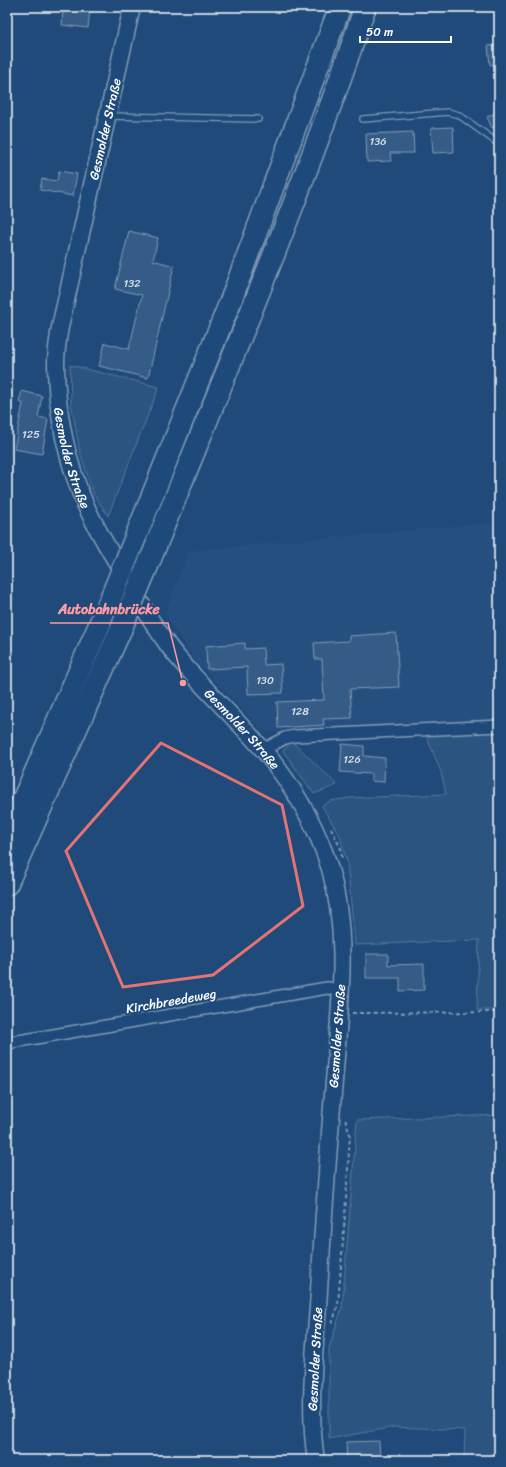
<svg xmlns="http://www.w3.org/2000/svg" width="506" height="1467" viewBox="0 0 506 1467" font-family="Sriracha,sans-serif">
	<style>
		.built { fill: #2e5683 }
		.green { fill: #3c618b; stroke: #9eb0c5 }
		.building { fill: #507197; stroke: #fff }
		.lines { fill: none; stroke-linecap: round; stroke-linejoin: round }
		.lane-casing { stroke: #fff; stroke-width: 8 }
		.street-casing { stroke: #fff; stroke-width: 14 }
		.secondary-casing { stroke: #fff; stroke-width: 19 }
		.highway-casing { stroke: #fff; stroke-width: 24 }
		.path { stroke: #fff; stroke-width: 2; stroke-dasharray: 4 3; stroke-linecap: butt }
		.lane { stroke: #1f4a7a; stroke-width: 5.5 }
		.street { stroke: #1f4a7a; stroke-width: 11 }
		.secondary { stroke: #1f4a7a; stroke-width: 16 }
		.highway { stroke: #1f4a7a; stroke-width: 21 }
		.highway-bridge-casing { stroke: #fff; stroke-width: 24; stroke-linecap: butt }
		.highway-bridge { stroke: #1f4a7a; stroke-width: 21 }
		.marked { fill: none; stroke: #e47373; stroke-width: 3; stroke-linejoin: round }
		.labels { text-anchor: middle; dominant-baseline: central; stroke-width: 4; stroke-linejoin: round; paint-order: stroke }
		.number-label { font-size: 11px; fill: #d3dce5 }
		.street-label { font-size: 13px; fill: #fff; stroke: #1f4a7a }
		.leader { fill: none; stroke: #ff9aa2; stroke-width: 1.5 }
		.callout-dot { fill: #ff9aa2; stroke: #1f4a7a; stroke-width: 1.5 }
		.callout-label { font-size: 14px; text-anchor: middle; font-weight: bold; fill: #ff9aa2; stroke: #1f4a7a; stroke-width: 4; stroke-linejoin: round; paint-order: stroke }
	</style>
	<rect width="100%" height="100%" fill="#1f4a7a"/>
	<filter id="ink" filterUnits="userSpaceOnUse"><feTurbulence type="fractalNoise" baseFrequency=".025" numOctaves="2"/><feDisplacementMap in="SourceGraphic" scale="8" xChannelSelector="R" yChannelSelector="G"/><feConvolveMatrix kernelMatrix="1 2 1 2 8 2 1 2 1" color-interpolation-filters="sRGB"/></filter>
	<g filter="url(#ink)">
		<path class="built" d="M499 522V720L288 730 265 733 195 660 165 615 188 551Z"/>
		<g class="green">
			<path d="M70 365 159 387 108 516 93 493 80 452 71 403Z"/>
			<path d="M499 730V1010H477L479 940 355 945 347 862 340 836 322 806 330 801 350 798 446 794 441 772 425 733Z"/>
			<path d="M292 741 337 785 314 794 283 751Z"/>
			<path d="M499 1115V1460H464L465 1430 394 1427 329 1439V1348L342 1308 357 1120Z"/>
		</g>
		<g class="building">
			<path d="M63 7H90L88 28 62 25Z"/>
			<path d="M499 45V64L490 65 488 46Z"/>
			<path d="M499 111V124L492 128 487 117Z"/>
			<path d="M453 127 454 152 433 153 431 128Z"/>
			<path d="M413 132 414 153H390L391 161 367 162 366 134Z"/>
			<path d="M59 171 77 174 73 196 40 190 42 179 57 181Z"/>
			<path d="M129 231 158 238 153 260 174 266 148 378 99 366 105 343 129 349 142 295 115 289Z"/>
			<path d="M22 391 42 396 38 417 48 419 42 454 14 449 23 403 19 402Z"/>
			<path d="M396 633 399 687 350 689 352 718 323 719 324 725 278 728 277 702 324 700 322 659H315L314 643 349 641V636Z"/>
			<path d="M245 643V649L263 648 264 665 281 664 283 693 248 694 247 667 207 669 206 646Z"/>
			<path d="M342 744 364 746V756L385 758 384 782 371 781V774L340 772Z"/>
			<path d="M366 954H388V965L424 964V990L400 991V978H366Z"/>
			<path d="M379 1441 380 1460H347L346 1442Z"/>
		</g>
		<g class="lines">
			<defs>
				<g id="lane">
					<path d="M108 116 258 119"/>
					<path d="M363 119 448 112 459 115 499 144"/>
				</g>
				<g id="street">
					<path d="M263 750 285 738 295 736 499 726"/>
					<path d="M7 1043 327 988 341 990"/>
				</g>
				<g id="secondary">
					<path id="s1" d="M132 7 60 327C58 339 56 352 56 364 56 410 67 464 86 506 98 532 113 557 128 581 139 600 150 620 163 638 172 652 183 664 194 676 217 702 243 726 265 752 294 787 317 826 330 869 348 931 341 994 336 1057 329 1141 323 1224 318 1307 314 1358 308 1409 316 1460"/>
				</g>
				<g id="highway">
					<path d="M136 536 231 300 340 7"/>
					<path d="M150 560C224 377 302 195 365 7"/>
					<path d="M7 835 34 775 108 605"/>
					<path d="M7 884 121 629"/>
				</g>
			</defs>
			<use href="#lane" class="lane-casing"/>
			<use href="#street" class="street-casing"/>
			<use href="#secondary" class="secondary-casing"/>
			<use href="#highway" class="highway-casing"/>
			<g class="path">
				<path d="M331 828 341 849 342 859"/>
				<path d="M352 1013 499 1012"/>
				<path d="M332 1324 338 1305 345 1215 350 1135 345 1118"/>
			</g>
			<use href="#lane" class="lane"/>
			<use href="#street" class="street"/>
			<use href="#secondary" class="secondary"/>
			<use href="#highway" class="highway"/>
			<defs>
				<g id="highway-bridge">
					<path d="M108 605 136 536"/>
					<path d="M121 629 150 560"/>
				</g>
			</defs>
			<use href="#highway-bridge" class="highway-bridge-casing"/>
			<use href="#highway-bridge" class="highway-bridge"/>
		</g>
	</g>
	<path d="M0 0H506V1467H0ZM161 743 282 805 303 906 213 975 123 987 66 851Z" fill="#1f4a7a" fill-opacity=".55" fill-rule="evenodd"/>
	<path class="marked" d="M161 743 282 805 303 906 213 975 123 987 66 851Z"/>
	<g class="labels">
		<g class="number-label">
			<text x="378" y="141">136</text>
			<text x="132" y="283">132</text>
			<text x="31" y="434">125</text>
			<text x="265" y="680">130</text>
			<text x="300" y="711">128</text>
			<text x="352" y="759">126</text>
		</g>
		<g class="street-label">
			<text transform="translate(105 129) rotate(-77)">Gesmolder Straße</text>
			<text stroke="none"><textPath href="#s1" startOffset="461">Gesmolder Straße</textPath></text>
			<text stroke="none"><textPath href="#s1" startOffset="785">Gesmolder Straße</textPath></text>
			<text transform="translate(171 1001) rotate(-10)">Kirchbreedeweg</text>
			<text transform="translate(337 1036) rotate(-86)">Gesmolder Straße</text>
			<text transform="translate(315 1359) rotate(-87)">Gesmolder Straße</text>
		</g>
	</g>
	<path class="leader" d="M183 683L168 623H50"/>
	<circle class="callout-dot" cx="183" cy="683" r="4"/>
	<g class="callout-label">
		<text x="109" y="614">Autobahnbrücke</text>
	</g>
	<rect width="506" height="1467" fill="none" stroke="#1f4a7a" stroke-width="24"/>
	<rect x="12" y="12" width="482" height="1443" fill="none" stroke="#fff" stroke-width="1.5" filter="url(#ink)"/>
	<path d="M360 36v6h91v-6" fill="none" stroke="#ffffff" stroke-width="2"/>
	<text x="366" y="36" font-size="12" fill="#ffffff" stroke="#1f4a7a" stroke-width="3" paint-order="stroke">50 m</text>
</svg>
